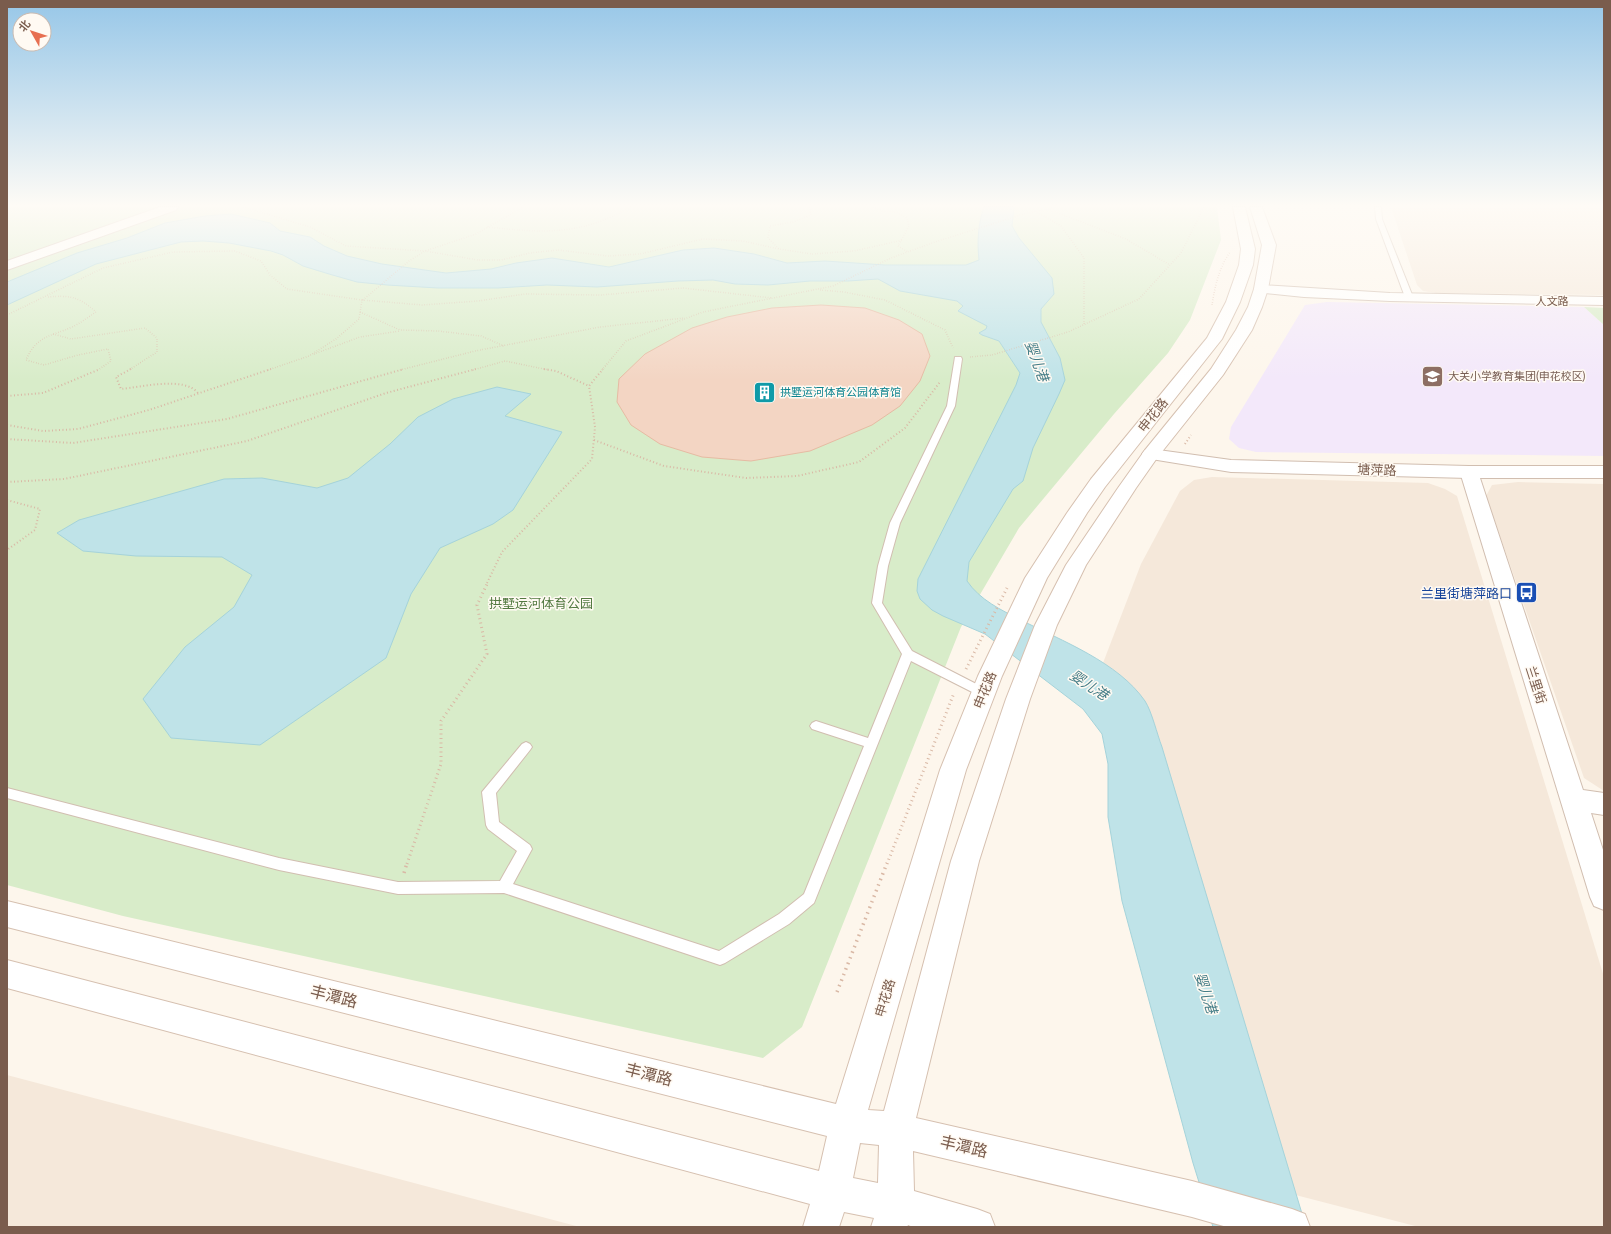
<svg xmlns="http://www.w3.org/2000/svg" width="1611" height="1234" viewBox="0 0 1611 1234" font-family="'Asap Condensed','Noto Sans SC',sans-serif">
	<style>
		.residential { fill: #f5e8da }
		.education { fill: #f3e8fa }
		.green { fill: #d8ecc9 }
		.water { fill: #bfe3e8; stroke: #a5d3da }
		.building { fill: #f3d5c3; stroke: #e6bba3 }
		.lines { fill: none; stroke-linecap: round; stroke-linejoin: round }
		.service-casing { stroke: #d1beb0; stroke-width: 2 }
		.minor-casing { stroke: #d1beb0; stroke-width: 2 }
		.tertiary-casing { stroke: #d1beb0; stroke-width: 2 }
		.secondary-casing { stroke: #d6c0b0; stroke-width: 2 }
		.path-far3 { stroke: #d9b8a5; stroke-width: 1.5; stroke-dasharray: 0.5 2; stroke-linecap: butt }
		.path-far2 { stroke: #d9b8a5; stroke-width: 2; stroke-dasharray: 1 2.5; stroke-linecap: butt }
		.path-far1 { stroke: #d9b8a5; stroke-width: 3; stroke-dasharray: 1 3.5; stroke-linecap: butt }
		.path { stroke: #d9b8a5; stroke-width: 3.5; stroke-dasharray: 1.5 4.5; stroke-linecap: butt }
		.service { fill: #fff; fill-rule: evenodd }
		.minor { fill: #fff; fill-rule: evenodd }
		.tertiary { fill: #fff; fill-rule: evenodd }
		.secondary { fill: #fff; fill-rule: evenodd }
		.labels { text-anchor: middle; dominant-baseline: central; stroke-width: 3; stroke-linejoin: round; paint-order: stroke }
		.far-street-label { font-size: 11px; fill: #7a5c4d; stroke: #fffaf3 }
		.far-education-label { font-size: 11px; fill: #785e54; stroke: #fffaf3; text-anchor: start }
		.far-culture-label { font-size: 11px; fill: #0d838f; stroke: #fffaf3; text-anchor: start }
		.street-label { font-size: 13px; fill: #7a5c4d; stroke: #fffaf3 }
		.transit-label { font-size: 13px; fill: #164399; stroke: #fffaf3; text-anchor: end }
		.park-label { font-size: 13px; fill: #537a41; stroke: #fffaf3 }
		.water-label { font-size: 14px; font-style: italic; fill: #437c86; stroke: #fffaf3 }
		.near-street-label { font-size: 16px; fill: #7a5c4d; stroke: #fffaf3 }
	</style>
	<rect width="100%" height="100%" fill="#fdf6ec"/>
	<g class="residential">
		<path d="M1391 207H1596L1604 211V295L1436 293 1423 291 1417 285Z"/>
		<path d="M1212 477 1428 483 1445 489 1457 496 1604 977V1227H1419L1284 1192 1098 676 1141 564 1180 491 1194 480Z"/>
		<path d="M1518 482 1604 484V791L1584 778 1486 496 1492 485Z"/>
		<path d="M7 1075 580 1227H7Z"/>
	</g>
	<path class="education" d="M1327 302 1584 307 1604 325V456L1256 452 1239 448 1229 439 1231 427 1305 305Z"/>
	<g class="green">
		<path d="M7 207H1217L1221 240 1190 320 1168 353 1114 414 1019 528 961 627 802 1027 763 1058 123 916 7 885Z"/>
		<path d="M1584 307 1604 308V325Z"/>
	</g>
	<g class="water">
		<path d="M984 207H1014L1012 226 1019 238 1052 278 1054 294 1041 309V322L1060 358 1065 380 1059 394 1033 448 1023 481 1013 489 969 562 967 581C980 600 1001 610 1021 620 1062 641 1118 662 1145 701 1152 712 1157 734 1162 747L1306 1227H1213L1193 1163 1122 901 1108 817V764L1102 734 1083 709 985 634 943 616 932 610 920 599 917 591 918 579 1016 385 1020 373 999 341 982 335 979 333 986 329 987 326 958 311 963 306 957 301 900 291 878 279 848 281H810L768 285 735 284 713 280 678 281 597 287 547 285 498 288H438L387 285 357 282 329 274 303 266 283 255 271 251 229 243 203 241 181 242 96 264 7 305V282L77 253 127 238 165 223 205 216 231 214 270 223 280 231 310 237 324 246 347 256 382 264 446 273 491 269 516 263 552 258 609 267 683 250 714 248 754 254 787 263 825 261 885 265H966L979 260C977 242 978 224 984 207Z"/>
		<path d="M497 387 531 394 505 416 562 432 513 510 493 524 440 548 411 594 386 658 260 745 171 738 143 699 185 647 234 607 252 575 222 557 136 556 83 551 57 533 79 520 224 479 262 478 317 488 348 478 390 444 418 417 453 399Z"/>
	</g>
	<path class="building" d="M821 305 865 308 899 320 922 334 930 356 920 381 900 406 872 425 810 451 751 461 702 457 660 444 631 425 617 402 619 379 645 354 692 328 727 317 772 308Z"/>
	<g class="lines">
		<defs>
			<g id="service">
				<path d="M1375 207H1381L1382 219 1413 297 1412 299H1409L1405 297 1376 219Z"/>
				<path d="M955 357H961L962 359 955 406 900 523 888 566 882 603 912 651 988 690 990 693 988 696 984 697 980 696 911 661 814 903 789 924 725 963 720 965 504 893 398 894 279 870 7 798V788L279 858 398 882 500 881 517 851 488 829 486 825 482 792 522 744 526 742 530 744 532 747 530 750 496 793 499 822 530 845 532 849 513 884 719 951 779 914 804 894 864 746 812 729 810 726 812 723 816 721 868 738 902 654 872 603 878 566 890 523 947 406Z"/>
			</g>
			<g id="minor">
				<path d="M1261 285 1390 293 1604 297V305L1390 301 1304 297 1256 292 1254 289 1256 286Z"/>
				<path d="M1469 466 1476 468 1478 472 1583 790 1604 793V815L1591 813 1604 853V910L1594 906 1590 897 1460 472 1462 468Z"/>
			</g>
			<g id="tertiary">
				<path d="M160 207H178L176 210 7 270V261Z"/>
				<path d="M1151 449 1231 460 1469 466H1604V478H1469L1231 472 1145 458 1142 454 1145 450Z"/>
			</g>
			<path id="secondary" d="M1233 207H1245L1255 249 1253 265 1240 302 1222 339 1105 487 1087 513 1047 578 1002 676 966 770 868 1110 884 1111 951 861 1006 699 1035 625 1066 565 1118 488 1145 450 1211 369 1236 330 1248 307 1254 289 1262 245 1250 207H1262L1276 245 1268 289 1262 307 1252 330 1223 375 1157 458 1136 488 1086 565 1057 625 1030 699 979 861 916 1118 1192 1181 1292 1209 1305 1214 1310 1227H1227L1192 1217 913 1151 914 1191 977 1209 990 1214 995 1227H913L908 1225 907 1227H871L874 1218 844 1212 839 1227H803L810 1204 7 988V960L819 1171 827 1136 7 927V901L836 1104 940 770 978 676 1025 578 1067 513 1091 479 1207 338 1226 302 1239 265 1241 249ZM860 1143 879 1145 878 1183 853 1178Z"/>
		</defs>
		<use href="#service" class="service-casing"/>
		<use href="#minor" class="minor-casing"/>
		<use href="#tertiary" class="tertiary-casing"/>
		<use href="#secondary" class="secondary-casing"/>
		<g class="path-far3">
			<path d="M243 207 310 227 346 246 425 251 478 260H501L530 253 558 250 608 256 640 254 703 239 743 241 779 249"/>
			<path d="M809 207 811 215 793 222 770 226 768 238 779 249 812 254 854 251 903 240"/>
			<path d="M873 207 882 211 896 212 907 218 909 226 898 246 908 252"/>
			<path d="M1048 209 1126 239 1170 265"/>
			<path d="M1035 211 1061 226 1084 258V324"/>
			<path d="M487 227C543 233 580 236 631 207"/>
			<path d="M820 290 844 292 885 300 945 330 953 348"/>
			<path d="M48 297C71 295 79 297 96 312 88 317 81 323 72 327 50 337 37 335 26 360L44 365 78 355 108 349 111 361 98 370"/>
			<path d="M362 300 422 305 478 301 525 294 601 295 683 288 772 298"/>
			<path d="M363 300 409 261 425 251 476 234 523 207"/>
			<path d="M1212 305C1215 286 1219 268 1230 252"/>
			<path d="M360 312 400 330 438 331 481 336 504 346"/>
			<path d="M7 315 103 268 173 252 235 251 261 261 270 275 287 289 362 300 359 319 336 339 309 356 268 370"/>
			<path d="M53 334 71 339 145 328 157 338V352L129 370"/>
			<path d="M314 354 360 337 400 331"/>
			<path d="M970 357 992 355 1068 332 1139 299 1181 253 1204 207"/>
			<path d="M400 370 475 351 600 327 685 318"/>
			<path d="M473 370 505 361 549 370"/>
			<path d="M602 370 626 341 703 312 833 286 891 258 935 242 1027 213 1056 207"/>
		</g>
		<g class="path-far2">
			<path d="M131 369 116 377 121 389C142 387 184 376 198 393"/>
			<path d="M544 369 556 371 589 386"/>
			<path d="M7 396 43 393 100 369"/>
			<path d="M7 425 43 431 78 429 149 410 271 369"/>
			<path d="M7 439 73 443 227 419 404 369"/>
			<path d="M594 440 664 466 746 478 797 476 859 462 905 428 940 382"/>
			<path d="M1185 444 1191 435"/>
			<path d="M7 482 64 479 247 441 386 393 476 369"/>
			<path d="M7 500 40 509 35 530 7 550"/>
			<path d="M487 583 502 552 592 459 595 427 589 386 603 369"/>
		</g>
		<g class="path-far1">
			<path d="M966 669 1007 588"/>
			<path d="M407 864 441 764V721L487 654 477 605 488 582"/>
			<path d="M887 864 954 693"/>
		</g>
		<g class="path">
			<path d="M404 873 407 863"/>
			<path d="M837 992 887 863"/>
		</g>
		<use href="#service" class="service"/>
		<use href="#minor" class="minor"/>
		<use href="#tertiary" class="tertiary"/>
		<use href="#secondary" class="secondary"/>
	</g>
	<linearGradient id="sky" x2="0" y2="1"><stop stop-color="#97c7e8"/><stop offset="0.54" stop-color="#fefbf6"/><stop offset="1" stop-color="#fefbf6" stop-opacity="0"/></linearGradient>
	<rect width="1611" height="380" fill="url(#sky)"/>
	<defs>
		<symbol id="school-square" viewBox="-11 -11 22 22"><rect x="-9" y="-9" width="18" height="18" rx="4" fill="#8d6e63" stroke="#fffaf3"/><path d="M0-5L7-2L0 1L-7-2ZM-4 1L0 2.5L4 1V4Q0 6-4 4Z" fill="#fff"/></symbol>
		<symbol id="building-square" viewBox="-11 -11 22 22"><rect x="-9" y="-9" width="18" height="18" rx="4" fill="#0f9aa8" stroke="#fffaf3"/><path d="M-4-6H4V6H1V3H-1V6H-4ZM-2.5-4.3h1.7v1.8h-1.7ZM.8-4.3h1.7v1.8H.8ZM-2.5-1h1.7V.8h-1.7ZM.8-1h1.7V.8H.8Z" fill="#fff"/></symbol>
		<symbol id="bus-square" viewBox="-11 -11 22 22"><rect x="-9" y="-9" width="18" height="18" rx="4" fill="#1a4fb4" stroke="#fffaf3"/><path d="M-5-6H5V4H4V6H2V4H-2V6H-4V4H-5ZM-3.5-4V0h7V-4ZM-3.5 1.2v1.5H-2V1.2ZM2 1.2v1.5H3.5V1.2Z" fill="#fff"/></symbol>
	</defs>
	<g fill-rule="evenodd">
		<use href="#school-square" x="1420" y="364" width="25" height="25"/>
		<use href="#building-square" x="752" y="380" width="25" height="25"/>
		<use href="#bus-square" x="1514" y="580" width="25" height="25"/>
	</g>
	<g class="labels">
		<g class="far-street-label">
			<text x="1552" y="301">人文路</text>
		</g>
		<g class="far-education-label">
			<text x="1448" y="376">大关小学教育集团(申花校区)</text>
		</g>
		<g class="far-culture-label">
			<text x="780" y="392">拱墅运河体育公园体育馆</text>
		</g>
		<g class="street-label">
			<text transform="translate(1153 415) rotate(-52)">申花路</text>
			<text transform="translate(1377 470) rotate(2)">塘萍路</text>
			<text transform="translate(1536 685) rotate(72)">兰里街</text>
			<text transform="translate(985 690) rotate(-68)">申花路</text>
			<text transform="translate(885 998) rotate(-73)">申花路</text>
		</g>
		<g class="transit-label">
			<text x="1512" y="593">兰里街塘萍路口</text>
		</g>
		<g class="park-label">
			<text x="541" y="603">拱墅运河体育公园</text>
		</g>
		<g class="water-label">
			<text transform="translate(1037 361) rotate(70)">婴儿港</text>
			<text transform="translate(1089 685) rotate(33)">婴儿港</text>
			<text transform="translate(1206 993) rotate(72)">婴儿港</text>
		</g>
		<g class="near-street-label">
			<text transform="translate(334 996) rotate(14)">丰潭路</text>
			<text transform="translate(649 1074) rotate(14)">丰潭路</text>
			<text transform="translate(964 1146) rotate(13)">丰潭路</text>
		</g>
	</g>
	<rect width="1611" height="1234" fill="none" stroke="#7a5c4d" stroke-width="16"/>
	<g transform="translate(32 32) rotate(309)"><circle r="19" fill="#fffaf3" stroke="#cabbb1"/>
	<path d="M0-3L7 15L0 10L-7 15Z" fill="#e76f51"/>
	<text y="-6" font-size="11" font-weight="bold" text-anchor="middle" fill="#7a5c4d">北</text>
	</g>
</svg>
